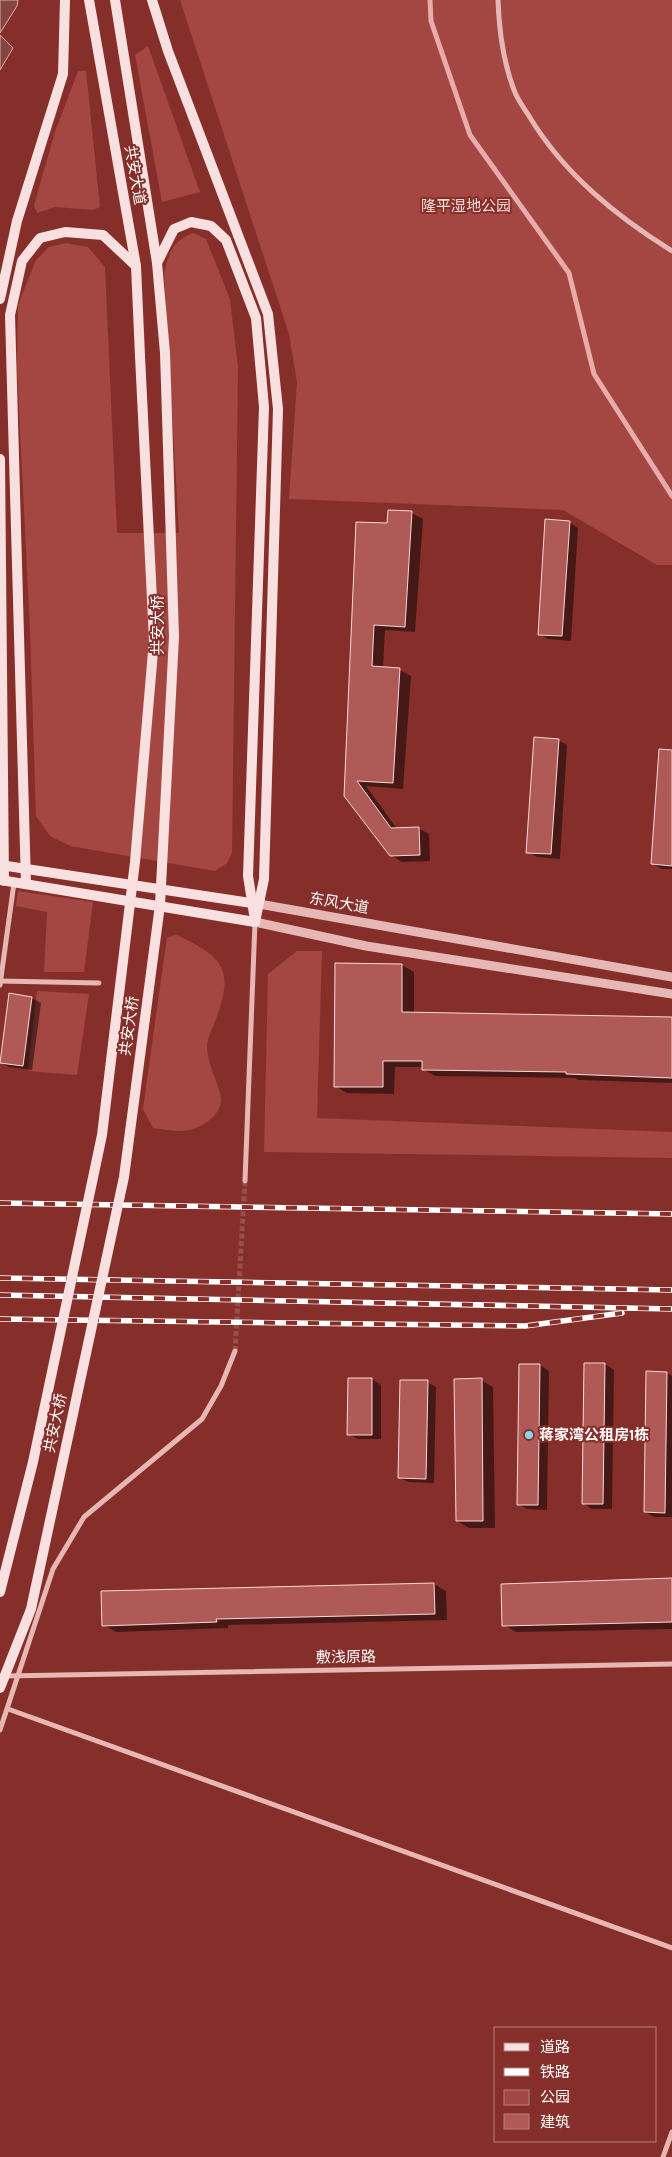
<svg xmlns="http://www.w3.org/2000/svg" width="672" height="2157" viewBox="0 0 672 2157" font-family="Karla,'Noto Sans SC',sans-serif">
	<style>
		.green { fill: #a44642 }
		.water { fill: #854542; stroke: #e7acab }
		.shadow { fill: #0007 }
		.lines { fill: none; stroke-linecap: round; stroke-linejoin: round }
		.stream { stroke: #e7acab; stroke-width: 5 }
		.building { fill: #af5a56; stroke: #f6dad9 }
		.minor-tunnel { stroke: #984e4a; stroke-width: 5; stroke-dasharray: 5 2.5; stroke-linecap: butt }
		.minor { stroke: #e7b7b6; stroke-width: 5 }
		.tertiary { stroke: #e7b7b6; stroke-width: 9 }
		.secondary { stroke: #f7e0df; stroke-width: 10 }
		.rail-casing { stroke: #fff; stroke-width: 5.5 }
		.rail { stroke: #862f2a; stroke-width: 4; stroke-dasharray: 11; stroke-linecap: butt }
		.secondary-bridge { stroke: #f7e0df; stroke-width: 10 }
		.poi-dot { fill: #7dd7ed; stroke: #862f2a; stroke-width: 2 }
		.labels { text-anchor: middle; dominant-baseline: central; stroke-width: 4; stroke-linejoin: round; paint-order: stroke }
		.street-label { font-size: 15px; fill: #fff; stroke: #862f2a }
		.park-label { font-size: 15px; fill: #f6dad9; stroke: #862f2a }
		.poi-label { font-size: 15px; font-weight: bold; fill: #fff; stroke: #862f2a; text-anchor: start }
	</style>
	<rect width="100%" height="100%" fill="#862f2a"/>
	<g class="green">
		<path d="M180 0H672V565H657L563 510 289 499 297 382 289 334Z"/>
		<path d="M148 46 200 192 162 202 135 55Z"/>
		<path d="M78 71H86L100 207 93 210 55 207 37 213 34 205 55 132Z"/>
		<path d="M193 233 206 239 230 299 238 368 232 853 227 863 215 871 70 846 50 836 36 816 30 631 17 369 18 305 36 260 49 247 66 243 88 247 105 267 117 533H179L164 273C169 253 172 241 193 233Z"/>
		<path d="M18 891 93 902 84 972H44L47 912 16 906Z"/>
		<path d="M177 935C220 956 235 967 217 1016 214 1025 208 1036 207 1045 207 1064 217 1079 221 1097 222 1104 218 1112 213 1117 193 1135 178 1132 153 1128L143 1109 167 937Z"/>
		<path d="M297 951H322L317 1118 672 1132V1158L264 1152 268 974Z"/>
		<path d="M37 991 89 994 77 1075 28 1071Z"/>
	</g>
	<g class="water">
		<path d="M0 0H18L17 6 0 33Z"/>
		<path d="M0 35 13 48 0 70Z"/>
	</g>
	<g class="shadow">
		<path d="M389 511 412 513 423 519 415 632 385 630 383 668 400 670 411 676 403 789 366 786 397 829 418 828 429 834 430 861 402 862 391 855 345 795Z"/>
		<path d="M569 522 578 528 571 641 548 639 539 634Z"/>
		<path d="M558 740 567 745 560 859 537 857 528 852Z"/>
		<path d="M672 751V869H662L653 864Z"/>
		<path d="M336 964 402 965 414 972V1013L672 1019V1083L579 1080 575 1078 435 1076 423 1069V1067H395L394 1094 347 1093 335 1086Z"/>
		<path d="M10 995 32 998 41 1003 32 1070 9 1067 0 1062Z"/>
		<path d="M605 1364 614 1370 612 1509H592L583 1503Z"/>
		<path d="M520 1365H540L549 1371 547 1510 527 1509 518 1504Z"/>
		<path d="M667 1373 672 1376V1517H654L645 1512Z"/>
		<path d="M372 1379 381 1385V1439H358L348 1434Z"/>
		<path d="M481 1380 493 1387 495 1528H469L457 1521Z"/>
		<path d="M427 1382 436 1387 434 1483 408 1482 399 1477Z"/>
		<path d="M672 1579V1629L516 1632 504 1625Z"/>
		<path d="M434 1584 446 1591 447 1620 228 1625V1628L116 1632 104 1625Z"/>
	</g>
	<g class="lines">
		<path class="stream" d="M430 0 431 21 470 135 569 273 594 374 672 496"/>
	</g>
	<g class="building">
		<path d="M388 510 412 511 405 627 374 625 372 666 400 668 393 783 357 781 391 828 419 827 420 855 390 856 344 796 356 522 387 523Z"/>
		<path d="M545 519 570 521 562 636 538 635Z"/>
		<path d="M534 737 559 739 551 854 526 853Z"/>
		<path d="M659 749 672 750V866L651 864Z"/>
		<path d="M335 963 402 964V1012L672 1017V1078L566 1074V1072L422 1070V1061H383V1087H334Z"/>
		<path d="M9 993 32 997 23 1066 0 1063Z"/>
		<path d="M584 1363H605L603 1504H582Z"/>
		<path d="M519 1364H540L538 1505H517Z"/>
		<path d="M646 1371 667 1372 665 1513 644 1512Z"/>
		<path d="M348 1378H372V1435H347Z"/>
		<path d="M482 1378 483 1521H456L454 1379Z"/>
		<path d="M400 1380H428L426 1479 398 1478Z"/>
		<path d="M672 1578V1622L502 1626 501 1584Z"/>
		<path d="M434 1583 435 1614 216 1619 217 1622 102 1626 101 1591Z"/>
	</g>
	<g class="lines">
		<path class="minor-tunnel" d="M235 1351 245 1181"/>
		<g class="minor">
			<path d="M498 0C499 30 503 61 514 90 517 99 524 108 529 116 564 174 616 216 672 251"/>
			<path d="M0 981 99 983"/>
			<path d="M0 985 14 883"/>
			<path d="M245 1181 255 922"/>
			<path d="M5 1676 672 1664"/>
			<path d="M8 1709 672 1948"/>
			<path d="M0 1730 53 1569 84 1517 202 1419 221 1386 235 1351"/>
			<path d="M663 2157 672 2132"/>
		</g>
		<g class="tertiary">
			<path d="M259 904 672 977"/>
			<path d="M255 922 366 946 672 994"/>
		</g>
		<g class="secondary">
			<path d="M89 0 136 266 140 356"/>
			<path d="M115 0 157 263 165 353"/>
			<path d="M152 0 168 51 268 314 278 409 264 879 255 922"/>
			<path d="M157 263 174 229 191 222 211 226 226 240 256 318 264 407 248 876 254 914"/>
			<path d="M0 299 17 221 63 74 65 0"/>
			<path d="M0 459 4 881"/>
			<path d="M0 865 258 904"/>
			<path d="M0 880 255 922"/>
			<path d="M26 884 10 315 22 261 40 238 65 232 103 235 136 266"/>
		</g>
		<defs>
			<g id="rail">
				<path d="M0 1203 672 1214"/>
				<path d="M0 1278 672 1290"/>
				<path d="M0 1295 672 1309"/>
				<path d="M0 1319 525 1326 622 1313"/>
			</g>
		</defs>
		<use href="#rail" class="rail-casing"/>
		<use href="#rail" class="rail"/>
		<g class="secondary-bridge">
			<path d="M0 1592 33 1462 102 1135 135 862 154 640 140 356"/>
			<path d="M0 1688 31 1609 124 1177 160 905 174 637 165 353"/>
		</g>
	</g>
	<circle class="poi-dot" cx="529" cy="1435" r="5"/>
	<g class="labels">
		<g class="street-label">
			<text transform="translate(135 175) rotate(80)">共安大道</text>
			<text transform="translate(158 625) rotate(-90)">共安大桥</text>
			<text transform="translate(339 903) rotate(10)">东风大道</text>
			<text transform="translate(129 1026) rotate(-82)">共安大桥</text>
			<text transform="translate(55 1423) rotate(-78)">共安大桥</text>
			<text transform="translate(346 1657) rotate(-1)">敷浅原路</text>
		</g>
		<g class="park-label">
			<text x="466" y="206">隆平湿地公园</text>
		</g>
		<g class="poi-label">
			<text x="539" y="1435">蒋家湾公租房1栋</text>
		</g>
	</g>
	<rect x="494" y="2027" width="162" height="115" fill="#862f2a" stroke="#b6827f"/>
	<rect x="504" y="2043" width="25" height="8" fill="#f7e0df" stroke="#b6827f"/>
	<text x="540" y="2052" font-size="15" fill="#ffffff">道路</text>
	<rect x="504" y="2068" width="25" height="8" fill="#ffffff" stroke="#b6827f"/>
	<text x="540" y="2077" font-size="15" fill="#ffffff">铁路</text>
	<rect x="504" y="2090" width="25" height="15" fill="#a44642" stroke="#b6827f"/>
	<text x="540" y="2102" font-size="15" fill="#ffffff">公园</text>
	<rect x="504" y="2114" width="25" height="15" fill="#af5a56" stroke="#b6827f"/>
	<text x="540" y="2127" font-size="15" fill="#ffffff">建筑</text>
</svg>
